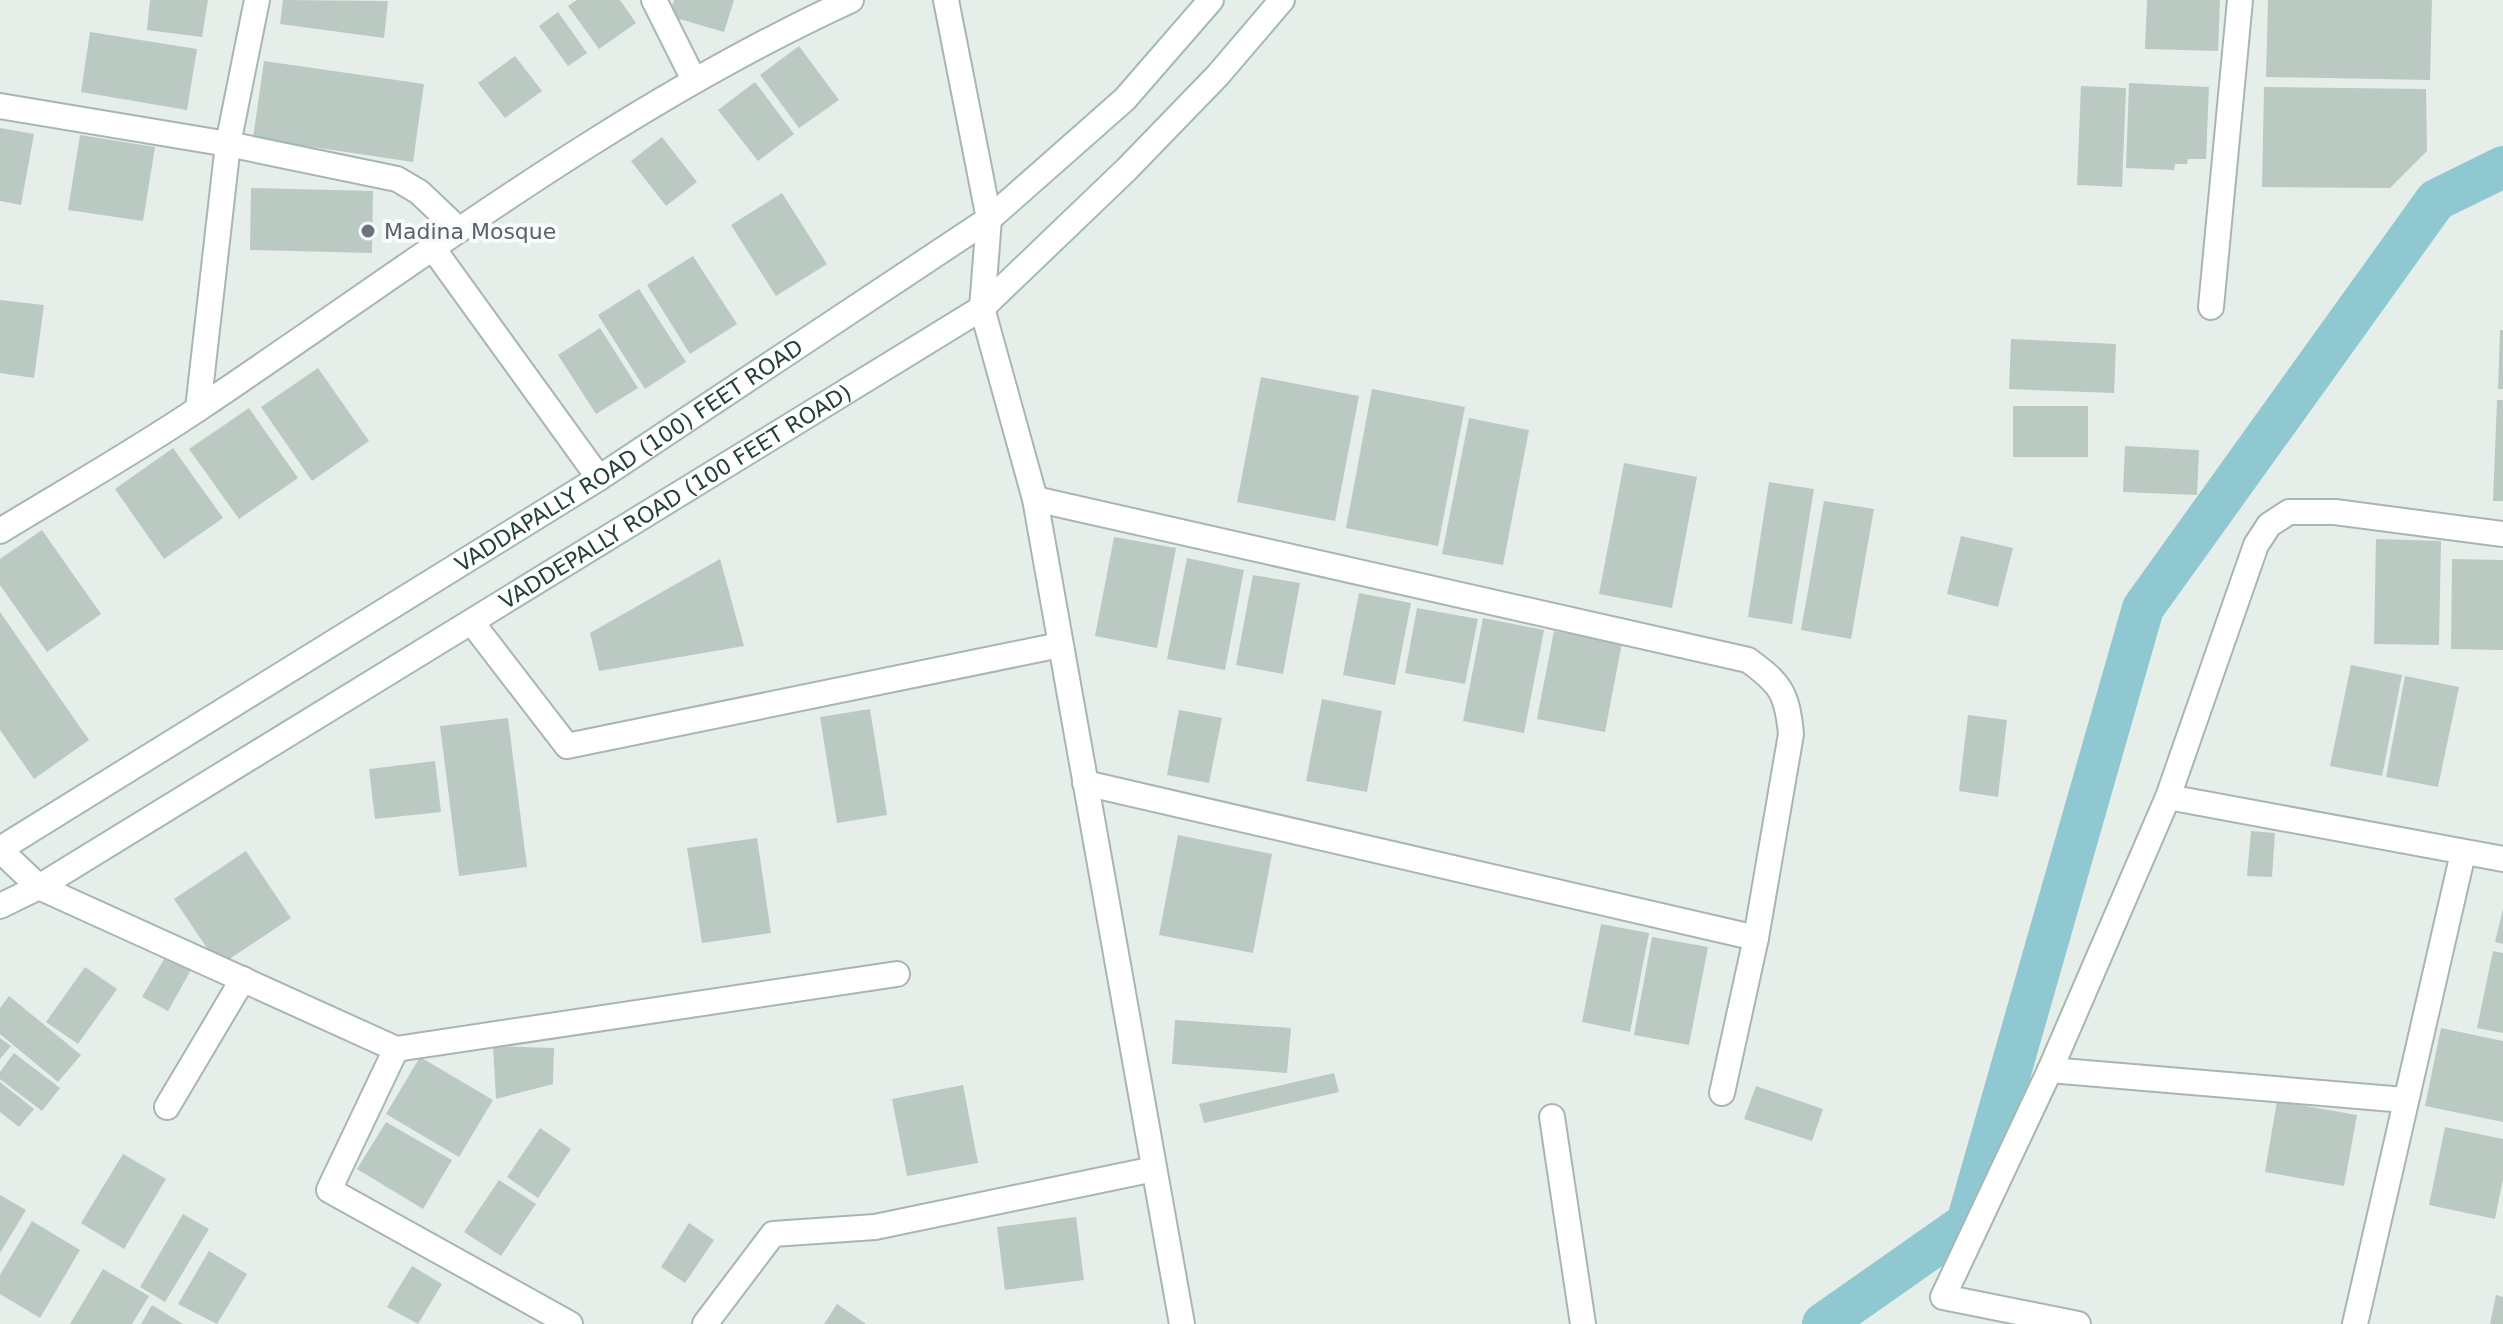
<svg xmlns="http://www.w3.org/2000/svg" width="2503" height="1324" viewBox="0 0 2503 1324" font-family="'DejaVu Sans',sans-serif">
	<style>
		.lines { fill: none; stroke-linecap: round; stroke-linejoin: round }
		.canal { stroke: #90c8d1; stroke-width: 42 }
		.building { fill: #bbc9c3 }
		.minor-casing { stroke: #a8b6b1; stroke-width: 28 }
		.secondary-casing { stroke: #a4bab2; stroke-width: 28 }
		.minor { stroke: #fff; stroke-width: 24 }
		.secondary { stroke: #fff; stroke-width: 24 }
		.worship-dot { fill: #6b7280; stroke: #f7fbf9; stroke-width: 3 }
		.labels { text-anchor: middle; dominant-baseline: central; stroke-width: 8; stroke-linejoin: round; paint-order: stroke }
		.worship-label { font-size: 22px; fill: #5b616d; stroke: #f7fbf9; text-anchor: start }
		.street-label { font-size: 22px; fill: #254039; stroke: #f7fbf9 }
	</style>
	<rect width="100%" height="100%" fill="#e6eeea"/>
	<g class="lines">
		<path class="canal" d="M1823 1324 1967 1223 2143 608 2436 200 2503 167"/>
	</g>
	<g class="building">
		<path d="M150 0H208L202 37 147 30Z"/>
		<path d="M283 0 388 1 384 38 280 24Z"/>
		<path d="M577 0H620L636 23 599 49 568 6Z"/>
		<path d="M674 0H734L724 32 669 16Z"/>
		<path d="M2147 0H2220L2218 51 2145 49Z"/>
		<path d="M2268 0H2432L2430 80 2266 77Z"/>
		<path d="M558 12 587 53 568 66 539 26Z"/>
		<path d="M90 32 197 49 187 110 81 92Z"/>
		<path d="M799 46 839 100 799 128 760 75Z"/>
		<path d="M515 56 542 91 505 118 478 83Z"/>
		<path d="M264 61 424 84 413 162 253 138Z"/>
		<path d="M755 82 794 134 758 161 718 110Z"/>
		<path d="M2129 83 2209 87 2206 159H2188L2187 164H2175L2174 170 2126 168Z"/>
		<path d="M2081 86 2126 88 2122 187 2077 185Z"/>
		<path d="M2264 87 2426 89 2427 151 2390 188 2262 187Z"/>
		<path d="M0 128 34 134 21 205 0 201Z"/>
		<path d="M80 135 155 147 143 221 68 210Z"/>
		<path d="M662 137 697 182 666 206 631 161Z"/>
		<path d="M251 188 373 191 372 253 250 250Z"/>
		<path d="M782 193 827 264 776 296 731 225Z"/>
		<path d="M693 256 737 324 690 354 647 285Z"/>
		<path d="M639 289 686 362 645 389 598 315Z"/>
		<path d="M0 300 44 305 34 378 0 373Z"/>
		<path d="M600 328 638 388 596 414 558 355Z"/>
		<path d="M2500 330H2503V389H2498Z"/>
		<path d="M2011 339 2116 344 2114 393 2009 389Z"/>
		<path d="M318 368 369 441 312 481 261 407Z"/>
		<path d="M1261 377 1359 396 1335 521 1237 502Z"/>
		<path d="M1372 389 1465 407 1438 546 1346 528Z"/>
		<path d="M2497 400H2503V501H2493Z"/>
		<rect x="2013" y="406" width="75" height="51"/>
		<path d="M249 408 298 478 239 519 189 449Z"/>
		<path d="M1469 418 1529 430 1503 565 1442 554Z"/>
		<path d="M2125 446 2199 450 2197 495 2123 492Z"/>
		<path d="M173 448 223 518 164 559 115 489Z"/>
		<path d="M1624 463 1697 477 1672 608 1599 594Z"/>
		<path d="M1769 482 1814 489 1792 624 1748 617Z"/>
		<path d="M1824 501 1874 509 1851 639 1801 630Z"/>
		<path d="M42 530 101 614 47 652 0 585V559Z"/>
		<path d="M1961 536 2013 548 1998 607 1947 594Z"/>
		<path d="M1114 537 1176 548 1157 648 1095 636Z"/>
		<path d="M2376 539 2441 541 2439 645 2374 644Z"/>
		<path d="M1187 558 1244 570 1225 670 1167 659Z"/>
		<path d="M720 559 744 646 599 671 590 633Z"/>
		<path d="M2452 559 2503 560V650L2451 649Z"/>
		<path d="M1253 575 1300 583 1283 674 1236 665Z"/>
		<path d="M1359 593 1411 603 1395 685 1343 675Z"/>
		<path d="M1417 608 1478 619 1465 684 1405 673Z"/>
		<path d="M0 612 89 740 34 779 0 730Z"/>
		<path d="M1483 618 1544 630 1524 733 1463 721Z"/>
		<path d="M1554 631 1622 643 1605 732 1537 719Z"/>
		<path d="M2351 665 2402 675 2382 776 2330 766Z"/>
		<path d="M2405 676 2459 687 2438 787 2386 777Z"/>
		<path d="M1322 699 1382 711 1367 792 1306 781Z"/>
		<path d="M870 709 887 815 837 823 820 717Z"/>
		<path d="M1179 710 1222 718 1209 783 1167 775Z"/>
		<path d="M1968 715 2007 720 1998 797 1959 791Z"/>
		<path d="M508 718 527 867 459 876 440 726Z"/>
		<path d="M435 761 441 812 375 819 369 769Z"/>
		<path d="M2251 831 2275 833 2272 877 2247 876Z"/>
		<path d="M1178 835 1272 854 1253 953 1159 935Z"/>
		<path d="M757 838 771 933 702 943 687 848Z"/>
		<path d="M246 851 291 918 219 966 174 899Z"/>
		<path d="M2503 909V944L2495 942Z"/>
		<path d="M1601 924 1649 933 1630 1032 1582 1022Z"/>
		<path d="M1652 937 1708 947 1689 1045 1634 1035Z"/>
		<path d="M2493 951 2503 953V1033L2477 1028Z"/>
		<path d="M167 954 192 968 168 1011 142 997Z"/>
		<path d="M85 967 117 989 78 1044 46 1022Z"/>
		<path d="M9 996 81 1055 58 1082 0 1034V1008Z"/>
		<path d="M1175 1020 1291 1028 1287 1073 1172 1064Z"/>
		<path d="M2441 1028 2503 1041V1122L2425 1106Z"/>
		<path d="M0 1038 11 1046 0 1059Z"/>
		<path d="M493 1046 554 1048 553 1084 496 1099Z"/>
		<path d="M14 1053 60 1088 42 1111 0 1079V1072Z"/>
		<path d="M420 1057 493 1100 459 1157 386 1114Z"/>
		<path d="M1334 1073 1339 1092 1204 1123 1199 1104Z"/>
		<path d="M0 1082 34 1109 19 1127 0 1112Z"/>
		<path d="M963 1085 978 1163 907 1176 892 1099Z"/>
		<path d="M1756 1086 1823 1109 1812 1141 1744 1119Z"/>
		<path d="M2277 1101 2357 1115 2344 1186 2265 1172Z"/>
		<path d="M386 1122 452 1160 423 1209 357 1169Z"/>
		<path d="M2445 1127 2503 1139V1179L2495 1219 2429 1205Z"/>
		<path d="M540 1128 571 1149 538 1198 507 1177Z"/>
		<path d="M123 1154 166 1179 124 1249 81 1223Z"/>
		<path d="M499 1180 536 1204 501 1256 464 1232Z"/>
		<path d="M0 1195 26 1210 0 1253Z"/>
		<path d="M183 1214 209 1229 165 1302 140 1287Z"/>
		<path d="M1076 1217 1084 1280 1005 1290 997 1227Z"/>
		<path d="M32 1221 80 1250 40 1318 0 1294V1275Z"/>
		<path d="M689 1223 714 1240 685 1283 661 1267Z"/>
		<path d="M209 1251 247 1274 217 1324 178 1304Z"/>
		<path d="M412 1266 442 1284 418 1324 387 1307Z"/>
		<path d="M103 1269 149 1296 132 1324H70Z"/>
		<path d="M2496 1295 2503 1297V1324H2490Z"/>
		<path d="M837 1304 866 1324H824Z"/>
		<path d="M152 1305 183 1324H141Z"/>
	</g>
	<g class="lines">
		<defs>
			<g id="minor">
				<path d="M654 0 694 80"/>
				<path d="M946 0 989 219 982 308 1035 499 1182 1324"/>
				<path d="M0 106 228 144 397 179 419 192 459 230"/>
				<path d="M432 247 599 478"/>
				<path d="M2211 307 2240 0"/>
				<path d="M198 409 228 144 257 0"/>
				<path d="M1035 499 1748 660C1781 684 1787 693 1791 734L1756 938 1722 1093"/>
				<path d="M0 531C67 490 136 451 201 407 413 265 618 107 851 0"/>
				<path d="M473 624 567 746 1060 645"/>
				<path d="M1085 783 1756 938"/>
				<path d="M2168 797 2503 859"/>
				<path d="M0 850 39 887 396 1049 329 1190 570 1324"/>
				<path d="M396 1049 897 974"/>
				<path d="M2050 1070 2405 1100"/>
				<path d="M167 1107 243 979"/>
				<path d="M1552 1117 1583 1324"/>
				<path d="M705 1324 773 1234 875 1227 1154 1169"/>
				<path d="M2078 1324 1943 1297 2050 1070 2168 797 2256 545 2269 525 2289 512H2335L2503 534"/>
				<path d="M2355 1324 2463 853"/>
			</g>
			<g id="secondary">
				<path id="s1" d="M0 849 599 478 989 219 1125 99 1211 0"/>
				<path id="s2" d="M0 906 39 887 982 308 1127 169 1218 75 1282 0"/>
			</g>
		</defs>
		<use href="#minor" class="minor-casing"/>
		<use href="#secondary" class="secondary-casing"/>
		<use href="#minor" class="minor"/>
		<use href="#secondary" class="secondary"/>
	</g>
	<circle class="worship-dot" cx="368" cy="231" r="8"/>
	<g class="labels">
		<g class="worship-label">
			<text x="384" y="231">Madina Mosque</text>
		</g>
		<g class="street-label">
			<text stroke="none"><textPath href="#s1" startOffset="742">VADDAPALLY ROAD (100) FEET ROAD</textPath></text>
			<text stroke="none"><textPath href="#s2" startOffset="790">VADDEPALLY ROAD (100 FEET ROAD)</textPath></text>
		</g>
	</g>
</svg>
